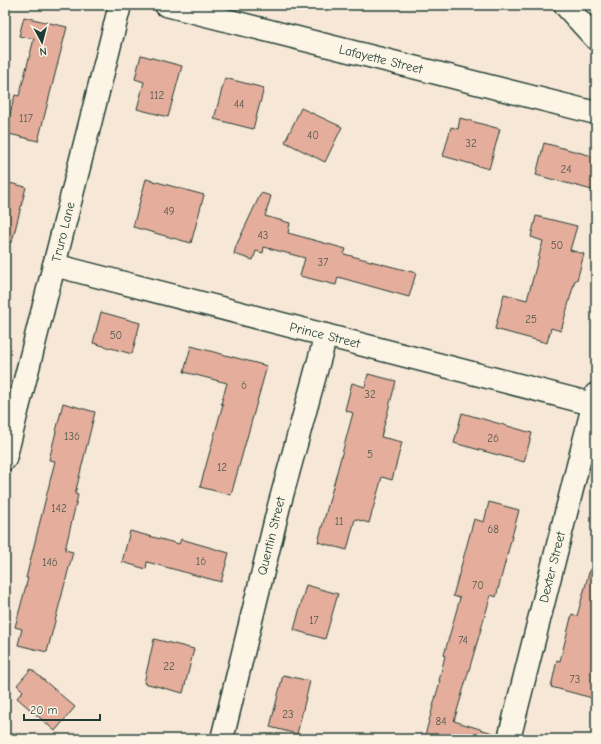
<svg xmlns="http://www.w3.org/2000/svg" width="601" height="744" viewBox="0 0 601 744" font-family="'Comic Neue',sans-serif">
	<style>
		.building { fill: #e5ae9c; stroke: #1f3d34 }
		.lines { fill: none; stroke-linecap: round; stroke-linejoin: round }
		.minor-casing { stroke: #1f3d34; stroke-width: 25 }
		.minor { stroke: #fcf5e5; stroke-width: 22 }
		.labels { text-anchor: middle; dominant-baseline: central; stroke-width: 4; stroke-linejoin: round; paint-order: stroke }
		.number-label { font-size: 11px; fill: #50594e }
		.street-label { font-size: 13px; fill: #1f3d34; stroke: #fcf5e5 }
	</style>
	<rect width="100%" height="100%" fill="#f7e7d6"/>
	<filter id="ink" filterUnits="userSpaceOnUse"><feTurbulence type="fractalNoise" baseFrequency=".025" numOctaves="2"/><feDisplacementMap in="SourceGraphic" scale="8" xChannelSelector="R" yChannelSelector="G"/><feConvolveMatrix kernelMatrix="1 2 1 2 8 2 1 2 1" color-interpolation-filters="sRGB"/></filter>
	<g filter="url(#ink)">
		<g class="building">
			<path d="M24 17 67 27 38 141 5 133 15 95 19 96 34 39 19 36Z"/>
			<path d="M141 55 182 66 168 117 137 109 144 82 135 79Z"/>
			<path d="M225 78 264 88 253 129 214 119Z"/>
			<path d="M301 108 342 127 325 162 285 142Z"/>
			<path d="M460 118 500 129 489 169 443 156 451 127 458 129Z"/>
			<path d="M544 143 596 157V191L536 175Z"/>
			<path d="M146 179 204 195 191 243 133 227Z"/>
			<path d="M5 182 26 187 12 242 5 241Z"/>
			<path d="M261 193 271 196 265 216 290 223 288 233 346 249 344 254 416 273 409 297 338 277 336 285 300 276 305 258 264 247 263 253 256 251 253 260 234 254 236 246Z"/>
			<path d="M536 216 577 226 570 250 584 254 577 280H575L561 331 551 328 547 343 495 329 504 294 527 300 543 241 531 237Z"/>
			<path d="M101 312 140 323 132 354 93 343Z"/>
			<path d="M191 346 267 366 231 495 200 487 223 404H221L227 383 184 372Z"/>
			<path d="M368 374 396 381 381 437 402 442 392 480 382 477 369 523 355 519 347 550 318 542 353 413 345 410 352 383 365 387Z"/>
			<path d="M63 403 95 412 75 494 78 495 65 550 73 552 47 652 18 645 22 629 15 627 28 578H26L55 461 49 460Z"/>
			<path d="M462 413 532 433 524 462 454 443Z"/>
			<path d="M489 502 519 510 496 597 491 595 454 721 496 734 495 739H424L440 681H439L445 656 444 655 460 598 453 596 474 519 484 522Z"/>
			<path d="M130 531 179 544 181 539 229 553 221 582 147 562 146 569 122 562Z"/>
			<path d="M590 569 596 570V699L551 687 557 660 560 661 572 614 577 616Z"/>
			<path d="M306 585 338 594 325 639 294 630Z"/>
			<path d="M154 639 194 649 183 693 144 683Z"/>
			<path d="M31 669 75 707 55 731 17 698 23 691 17 685Z"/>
			<path d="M283 675 310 681 297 734 270 727Z"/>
		</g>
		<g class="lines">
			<defs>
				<g id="minor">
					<path d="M166 5 596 113"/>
					<path d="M565 5 596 39"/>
					<path d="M54 265 596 405"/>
					<path d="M5 459 120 5"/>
					<path d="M222 739 279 506 326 335"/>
					<path d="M509 739 596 394"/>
				</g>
			</defs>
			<use href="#minor" class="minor-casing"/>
			<use href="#minor" class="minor"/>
		</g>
	</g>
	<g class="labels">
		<g class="number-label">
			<text x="157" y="95">112</text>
			<text x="239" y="104">44</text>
			<text x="26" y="118">117</text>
			<text x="313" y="135">40</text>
			<text x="471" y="143">32</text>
			<text x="566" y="169">24</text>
			<text x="169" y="211">49</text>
			<text x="263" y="235">43</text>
			<text x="557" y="245">50</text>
			<text x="323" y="262">37</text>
			<text x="531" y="319">25</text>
			<text x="116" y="335">50</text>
			<text x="244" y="385">6</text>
			<text x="370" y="394">32</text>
			<text x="72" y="436">136</text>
			<text x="493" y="438">26</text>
			<text x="370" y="454">5</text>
			<text x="222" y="467">12</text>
			<text x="59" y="508">142</text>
			<text x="339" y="521">11</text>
			<text x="493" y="529">68</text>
			<text x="201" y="561">16</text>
			<text x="50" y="562">146</text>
			<text x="478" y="585">70</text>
			<text x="314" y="620">17</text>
			<text x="463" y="640">74</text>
			<text x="169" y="666">22</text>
			<text x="575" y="679">73</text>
			<text x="288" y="714">23</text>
			<text x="441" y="721">84</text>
		</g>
		<g class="street-label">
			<text transform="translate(381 59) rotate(14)">Lafayette Street</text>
			<text transform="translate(63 232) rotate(-76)">Truro Lane</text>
			<text transform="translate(325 335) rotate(14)">Prince Street</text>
			<text transform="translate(271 536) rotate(-76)">Quentin Street</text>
			<text transform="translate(552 567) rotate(-76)">Dexter Street</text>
		</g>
	</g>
	<rect width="601" height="744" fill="none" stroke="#fcf5e5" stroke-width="20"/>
	<rect x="10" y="10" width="581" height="724" fill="none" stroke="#1f3d34" stroke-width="1.5" filter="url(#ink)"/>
	<g transform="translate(42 42) rotate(173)" stroke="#fcf5e5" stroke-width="3" paint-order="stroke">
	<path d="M0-3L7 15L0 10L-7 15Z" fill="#1f3d34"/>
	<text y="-6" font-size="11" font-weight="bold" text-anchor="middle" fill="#1f3d34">N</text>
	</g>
	<path d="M24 714v6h76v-6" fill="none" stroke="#1f3d34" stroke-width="2"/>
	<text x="30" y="714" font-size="12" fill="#1f3d34" stroke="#fcf5e5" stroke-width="3" paint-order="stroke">20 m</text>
</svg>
